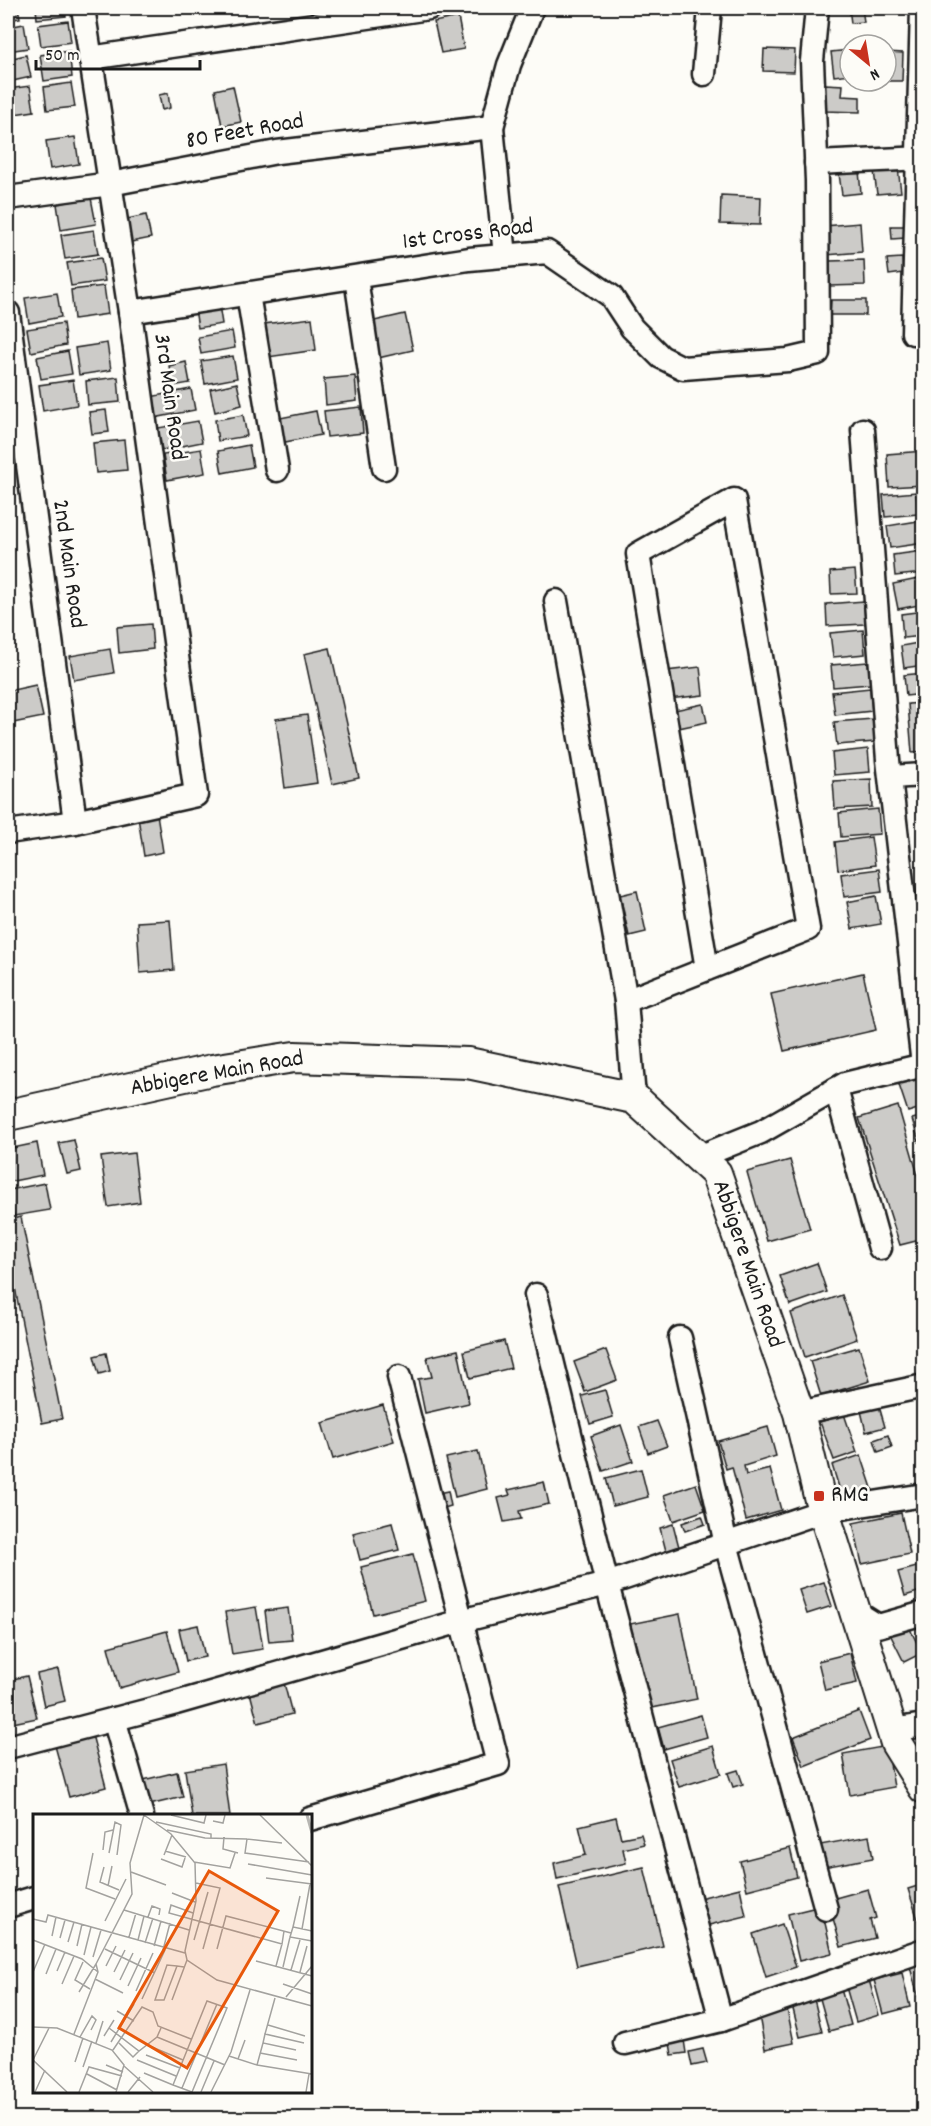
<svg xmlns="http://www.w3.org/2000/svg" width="931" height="2126" viewBox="0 0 931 2126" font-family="Dekko,sans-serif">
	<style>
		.building { fill: #cccbc8; stroke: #1c1c1c; stroke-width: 1.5 }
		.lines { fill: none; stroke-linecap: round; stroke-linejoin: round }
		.minor-casing { stroke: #1c1c1c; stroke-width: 27 }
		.major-casing { stroke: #1c1c1c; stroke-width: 34 }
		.minor { stroke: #fdfcf7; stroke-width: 22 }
		.major { stroke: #fdfcf7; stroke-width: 30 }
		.poi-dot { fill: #c8321e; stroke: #fdfcf7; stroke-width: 2 }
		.labels { text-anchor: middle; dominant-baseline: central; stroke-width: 5; stroke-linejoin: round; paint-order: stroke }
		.street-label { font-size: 24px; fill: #1c1c1c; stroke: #fdfcf7 }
		.poi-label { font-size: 24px; fill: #1c1c1c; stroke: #fdfcf7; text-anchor: start }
		.inset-river { fill: none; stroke: #b7b6b2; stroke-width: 3 }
		.inset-road { fill: none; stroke: #a3a29f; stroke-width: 1.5 }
		.view { fill: #e8590c; fill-opacity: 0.15; stroke: #e8590c; stroke-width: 3 }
		.inset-edge { fill: none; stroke: #1c1c1c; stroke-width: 3 }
	</style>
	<rect width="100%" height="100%" fill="#fdfcf7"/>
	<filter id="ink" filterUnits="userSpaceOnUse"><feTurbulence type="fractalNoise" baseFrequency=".0167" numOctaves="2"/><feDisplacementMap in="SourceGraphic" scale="12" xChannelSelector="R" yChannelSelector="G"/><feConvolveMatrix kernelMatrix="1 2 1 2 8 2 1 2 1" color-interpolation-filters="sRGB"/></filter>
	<g filter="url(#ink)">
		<g class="building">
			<path d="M8 8H18L20 18 8 20Z"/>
			<path d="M36 8H65L66 16 37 19Z"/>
			<path d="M849 8H862L864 22 851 23Z"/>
			<path d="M458 17 464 49 441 53 434 22Z"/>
			<path d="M68 21 71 42 41 46 38 25Z"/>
			<path d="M24 24 28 48 8 51V27Z"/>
			<path d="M764 49 795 50 794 72 763 71Z"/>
			<path d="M850 50V74L834 76 831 52Z"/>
			<path d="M69 51 72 77 44 81 40 55Z"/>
			<path d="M886 52 903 53 902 81H886Z"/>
			<path d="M26 55 31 77 8 82V59Z"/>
			<path d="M71 83 75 107 47 110 44 87Z"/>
			<path d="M825 84 843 85 842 96 860 97V112L824 111Z"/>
			<path d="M30 86 34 111 8 115V89Z"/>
			<path d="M233 86 241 122 222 126 215 90Z"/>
			<path d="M168 93 170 108 162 110 159 95Z"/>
			<path d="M75 137 79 164 50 169 46 141Z"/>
			<path d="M898 168 901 192 877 194 874 171Z"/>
			<path d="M859 171 861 193 842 195 839 174Z"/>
			<path d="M721 195 761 197 760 225 720 224Z"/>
			<path d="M91 198 96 224 61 230 57 204Z"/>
			<path d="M146 215 151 238 131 242 127 219Z"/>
			<path d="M860 223 862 252 826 255 824 226Z"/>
			<path d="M891 226H904L905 238 892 239Z"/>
			<path d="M94 230 98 254 65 259 61 235Z"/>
			<path d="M101 258 105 281 71 286 67 263Z"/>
			<path d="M902 258 903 273 889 275 887 259Z"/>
			<path d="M864 260 865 285 829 286V261Z"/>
			<path d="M104 286 108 314 74 319 71 290Z"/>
			<path d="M57 293 61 317 29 323 25 298Z"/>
			<path d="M831 300H866V315H830Z"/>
			<path d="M219 305 222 324 198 328 195 309Z"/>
			<path d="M405 314 413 350 378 358 370 322Z"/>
			<path d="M312 318 316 350 268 357 264 324Z"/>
			<path d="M63 323 66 345 31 352 27 329Z"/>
			<path d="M232 331 235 348 201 354 198 337Z"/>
			<path d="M107 343 111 370 79 375 75 348Z"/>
			<path d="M68 351 72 374 41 379 37 357Z"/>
			<path d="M233 356 237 378 205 384 201 361Z"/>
			<path d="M186 362 190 383 173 386 169 366Z"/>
			<path d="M355 376 357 401 326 405 324 379Z"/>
			<path d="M118 377 120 402 88 405 86 381Z"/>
			<path d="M73 380 77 405 43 411 39 385Z"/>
			<path d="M237 383 242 405 215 412 210 389Z"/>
			<path d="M191 389 195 410 154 418 150 397Z"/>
			<path d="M361 407 363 433 327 437 324 411Z"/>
			<path d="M106 410 109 432 92 434 89 412Z"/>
			<path d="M316 411 321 435 280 443 275 419Z"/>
			<path d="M243 415 247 436 218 441 215 420Z"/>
			<path d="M198 421 202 442 162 450 158 428Z"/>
			<path d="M124 440 127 470 96 473 93 443Z"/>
			<path d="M249 445 253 467 222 473 218 451Z"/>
			<path d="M201 449 205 473 167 480 163 455Z"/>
			<path d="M924 451V485L889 487 887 454Z"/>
			<path d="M916 492 918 514 885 517 883 495Z"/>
			<path d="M924 520V543L890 548 887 526Z"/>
			<path d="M923 551 924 573 895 576 893 555Z"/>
			<path d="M855 570 857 593 831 594 830 572Z"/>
			<path d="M923 578 924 604 898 609 893 584Z"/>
			<path d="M864 601 865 624 827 626 826 604Z"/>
			<path d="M924 611V636L903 638 901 614Z"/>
			<path d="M151 624 153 649 119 653 117 627Z"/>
			<path d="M863 630 865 654 833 657 830 633Z"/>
			<path d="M924 642V665L904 668 901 646Z"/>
			<path d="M330 648 359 778 332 784 304 654Z"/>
			<path d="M110 649 114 673 74 680 70 656Z"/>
			<path d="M868 662 870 684 833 687 831 665Z"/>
			<path d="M700 667 703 695 669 699 666 671Z"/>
			<path d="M924 673V694L906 696 904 675Z"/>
			<path d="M36 685 43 717 8 724V691Z"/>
			<path d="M870 688 872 711 835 715 832 692Z"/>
			<path d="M924 703V752L912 753 908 704Z"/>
			<path d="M703 704 707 722 674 729 670 711Z"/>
			<path d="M307 715 317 783 285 788 276 719Z"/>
			<path d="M873 719 875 742 837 745 834 722Z"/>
			<path d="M868 749 870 772 834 775 832 753Z"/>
			<path d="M871 779 872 807 835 809 833 781Z"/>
			<path d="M878 809 880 834 841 837 839 813Z"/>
			<path d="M157 814 163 852 144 856 138 817Z"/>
			<path d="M871 837 875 865 838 870 835 842Z"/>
			<path d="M879 869 882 892 844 897 841 874Z"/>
			<path d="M637 891 646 932 629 936 620 895Z"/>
			<path d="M876 896 881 924 852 929 847 902Z"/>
			<path d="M170 920 174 970 140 973 137 922Z"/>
			<path d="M863 973 876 1030 784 1051 771 994Z"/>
			<path d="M924 1074V1107L908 1112 898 1082Z"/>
			<path d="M898 1106 924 1196V1239L900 1245 859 1118Z"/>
			<path d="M924 1116V1141L919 1142 912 1119Z"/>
			<path d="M74 1140 81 1171 67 1174 59 1143Z"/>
			<path d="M37 1143 43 1175 8 1182V1149Z"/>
			<path d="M134 1153 140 1202 108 1207 101 1157Z"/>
			<path d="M790 1160 810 1229 767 1241 747 1172Z"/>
			<path d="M45 1183 50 1210 14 1216 9 1190Z"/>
			<path d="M21 1217 62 1419 42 1423 8 1253V1220Z"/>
			<path d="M817 1263 827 1292 790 1305 780 1276Z"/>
			<path d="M842 1295 857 1339 805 1357 791 1313Z"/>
			<path d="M504 1341 511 1368 470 1378 464 1351Z"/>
			<path d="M859 1347 870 1381 821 1396 810 1361Z"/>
			<path d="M458 1350 469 1403 425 1413 418 1379 432 1377 427 1357Z"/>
			<path d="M606 1350 617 1380 585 1392 574 1362Z"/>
			<path d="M106 1353 110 1371 99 1374 94 1356Z"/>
			<path d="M605 1390 613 1417 590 1424 582 1396Z"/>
			<path d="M383 1405 394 1441 333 1459 322 1423Z"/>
			<path d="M879 1406 885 1427 866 1432 861 1411Z"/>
			<path d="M844 1414 857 1452 834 1460 820 1422Z"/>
			<path d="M657 1421 667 1446 648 1453 639 1427Z"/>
			<path d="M621 1425 633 1461 603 1471 591 1436Z"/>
			<path d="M768 1427 776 1456 744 1466 746 1475 770 1469 781 1510 746 1520 732 1467 726 1469 718 1441Z"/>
			<path d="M888 1435 892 1447 878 1452 874 1440Z"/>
			<path d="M478 1451 487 1489 455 1497 446 1458Z"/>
			<path d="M861 1455 873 1491 843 1500 832 1465Z"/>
			<path d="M641 1469 648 1497 613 1506 606 1478Z"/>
			<path d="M544 1482 549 1504 519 1511 521 1519 504 1522 498 1498 510 1495 508 1490Z"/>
			<path d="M696 1484 705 1510 673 1521 664 1495Z"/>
			<path d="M448 1491 451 1506 437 1510 433 1494Z"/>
			<path d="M901 1513 910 1554 862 1564 853 1523Z"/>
			<path d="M702 1516 705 1524 685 1531 682 1523Z"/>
			<path d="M392 1523 399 1550 360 1560 353 1533Z"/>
			<path d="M673 1524 679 1547 666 1551 660 1528Z"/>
			<path d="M413 1554 425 1601 373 1614 361 1567Z"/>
			<path d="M924 1565V1590L905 1596 898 1572Z"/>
			<path d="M824 1582 832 1606 807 1614 799 1590Z"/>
			<path d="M256 1607 263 1649 232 1654 225 1612Z"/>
			<path d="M288 1608 292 1640 269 1642 265 1611Z"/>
			<path d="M680 1614 697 1699 647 1709 630 1624Z"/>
			<path d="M198 1625 205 1657 186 1661 179 1629Z"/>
			<path d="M908 1625 922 1653 904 1662 890 1634Z"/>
			<path d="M167 1631 178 1672 119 1688 108 1647Z"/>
			<path d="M850 1653 857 1683 825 1690 818 1661Z"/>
			<path d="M58 1669 65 1701 44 1706 37 1674Z"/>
			<path d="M27 1676 37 1718 8 1724V1680Z"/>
			<path d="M283 1679 292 1714 258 1723 249 1689Z"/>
			<path d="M859 1711 870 1740 804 1766 793 1737Z"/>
			<path d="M701 1715 707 1737 664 1749 658 1727Z"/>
			<path d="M91 1731 106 1787 69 1797 54 1742Z"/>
			<path d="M713 1746 721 1774 679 1787 670 1759Z"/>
			<path d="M887 1746 894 1787 850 1795 843 1754Z"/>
			<path d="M223 1764 230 1816H192L185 1770Z"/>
			<path d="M738 1770 743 1784 733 1787 728 1773Z"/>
			<path d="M177 1772 183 1797 145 1806 139 1781Z"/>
			<path d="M616 1817 621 1838 641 1834 644 1844 623 1849 626 1863 557 1879 554 1863 586 1855 579 1826Z"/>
			<path d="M869 1836 873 1858 824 1867 820 1845Z"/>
			<path d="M790 1848 797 1877 747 1890 740 1861Z"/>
			<path d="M644 1867 663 1946 577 1966 559 1887Z"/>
			<path d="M924 1884V1935H923L908 1889Z"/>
			<path d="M740 1888 746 1916 705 1926 699 1898Z"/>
			<path d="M868 1889 876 1918 870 1920 875 1938 841 1947 828 1900Z"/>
			<path d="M821 1906 832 1953 799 1961 788 1914Z"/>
			<path d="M782 1924 796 1967 766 1977 753 1934Z"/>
			<path d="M924 1963V2006L921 2007 910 1967Z"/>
			<path d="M902 1973 910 2007 883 2014 874 1980Z"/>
			<path d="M869 1980 879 2015 856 2022 846 1987Z"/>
			<path d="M841 1989 851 2025 829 2031 819 1995Z"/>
			<path d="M814 1999 822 2032 800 2037 792 2005Z"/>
			<path d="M786 2004 794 2043 765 2049 758 2010Z"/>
			<path d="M684 2040 686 2053 672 2055 670 2043Z"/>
			<path d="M703 2049 707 2063 692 2066 689 2052Z"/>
		</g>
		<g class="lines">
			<defs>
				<g id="minor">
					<path d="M90 58 429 8"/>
					<path d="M704 74 710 8"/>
					<path d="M816 163 924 158"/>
					<path d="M8 198 110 184 277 152 492 127"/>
					<path d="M504 246 492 127 509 65 532 8"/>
					<path d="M356 278 384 468"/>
					<path d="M248 294 277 470"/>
					<path d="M130 312 469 259 547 252 611 296 632 328 661 357 683 368 788 360 818 353 817 181 812 61 817 8"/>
					<path d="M8 313 75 822"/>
					<path d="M913 333 922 8"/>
					<path d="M863 430 888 760 923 1065"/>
					<path d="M556 601 626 1001 634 1098"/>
					<path d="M891 777 924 775"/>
					<path d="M8 832 75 822 196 795 130 312 83 8"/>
					<path d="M626 1001 808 929 734 500 638 554 707 969"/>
					<path d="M836 1089 880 1248"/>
					<path d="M699 1157 761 1132 845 1084 924 1065"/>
					<path d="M536 1295 607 1584 721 2020 924 1950"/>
					<path d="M680 1338 726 1544 826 1909"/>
					<path d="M799 1413 924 1386"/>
					<path d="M854 1611 878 1626 924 1613"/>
					<path d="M114 1719 142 1816"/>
					<path d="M892 1730 924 1725"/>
					<path d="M8 1747 176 1703 461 1621 607 1584 823 1511 924 1495"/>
					<path d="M310 1819 498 1764 399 1377"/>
					<path d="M8 1906 34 1898"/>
					<path d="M625 2043 721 2020"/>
				</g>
				<path id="major" d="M8 1115 212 1070 294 1057 468 1063 634 1098 716 1173 799 1413 819 1496 896 1743 924 1788"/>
			</defs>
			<use href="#minor" class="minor-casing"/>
			<use href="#major" class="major-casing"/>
			<use href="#minor" class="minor"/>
			<use href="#major" class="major"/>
		</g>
	</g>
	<rect class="poi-dot" x="813" y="1490" width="12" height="12" rx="3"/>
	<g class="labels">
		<g class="street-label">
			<text transform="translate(245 132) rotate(-10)">80 Feet Road</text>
			<text transform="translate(468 235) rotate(-7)">1st Cross Road</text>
			<text transform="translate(169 397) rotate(82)">3rd Main Road</text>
			<text transform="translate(68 564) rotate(82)">2nd Main Road</text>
			<text transform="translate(217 1074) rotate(-10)">Abbigere Main Road</text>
			<text transform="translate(747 1264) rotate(71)">Abbigere Main Road</text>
		</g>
		<g class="poi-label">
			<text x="831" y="1496">RMG</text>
		</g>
	</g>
	<g transform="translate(33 1814)">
		<rect width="279" height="279" fill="#fdfcf7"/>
		<path class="inset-river" d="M274 1 279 19"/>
		<path class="inset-road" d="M111 1 138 20 162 49 163 87 152 137 154 146 184 166 279 192M138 1 171 9 173 1M227 1 279 52M180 7 190 9 192 1M123 8 178 20V24M134 16 172 24 214 25M191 23 190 35 205 39M249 29 214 25 212 39 276 48M70 36 72 18 80 16M132 37 153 43M60 39 53 74 82 85M76 39 82 8 88 11 84 41M131 41 139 21M128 45 149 53 152 44M161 48 197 54 202 39M215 50 279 61M71 53 67 68 86 76M98 58 133 71M233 64 279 70M163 69 187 74 170 135M75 72 79 52M139 79 162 88M267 82 260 113 279 117M91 96 156 116M160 99 138 91 136 99 249 130 251 117M115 103 119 92 127 95 126 101M0 105 13 108 15 101 152 139M72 107 93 65M260 113 257 123 279 127M269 115 277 70M19 122 23 103M96 123 103 99M27 124 32 106M0 126 49 145 65 158M105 126 111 102M161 126 175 78M35 128 41 108M112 129 120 104M44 132 49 110M121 132 128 107M72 135 122 159M184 135 193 102 258 119M130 136 137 109M51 141 58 113M60 143 68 116M223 147 279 162M50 148 42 166 57 175M73 152 83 132M144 152 131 186H122L134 151 144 152 151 153M243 152 249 130M250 153 257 123M258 156 267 126M24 157 32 138M0 158 12 130M81 158 92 136M267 158 274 132M13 160 23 135M62 165 90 179M87 166 100 139M29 170 41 142M250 170 279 180M95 172 108 144M103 177 120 139M46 178 63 150M253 183 279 152M109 185 132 136M139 186 154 146M84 197 101 207M235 211 272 222M0 213 24 214 79 236 91 251 83 278M16 214 0 246 34 278M76 214 106 237 124 223 128 214M41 220 65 158 63 150 99 80 97 49 111 1M232 220 242 184M71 222 81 206M47 223 59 202 63 206 58 216M124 223 192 251M78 228 101 190M63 229 70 207M86 229 100 243 106 237M119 233 150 246M80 236 109 193 120 198 125 212 158 225M263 236 230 229 232 220 271 229M227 239 264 246M113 241 147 254M196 242 224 251 279 260M205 245 212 226M104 246 143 262M42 248 50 224M73 251 90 258M224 251 230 229M91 252 120 278M50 253 59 227M111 259 140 271 159 278 194 194 174 187 140 271M54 260 84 276M149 274 184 190M2 278 12 256M46 278 56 253 89 262M95 278 107 263M168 278 181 247M178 278 198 238 217 176M273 278 276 260"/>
		<path class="view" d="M176 57 245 97 154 254 86 214Z"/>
		<rect width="279" height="279" class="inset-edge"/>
	</g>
	<rect width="931" height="2126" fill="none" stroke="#fdfcf7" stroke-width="30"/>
	<rect x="15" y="15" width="901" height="2096" fill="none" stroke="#1c1c1c" stroke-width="2" filter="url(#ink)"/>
	<g transform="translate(868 63) rotate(150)"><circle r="28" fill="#fdfcf7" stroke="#a3a29f" stroke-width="1.5"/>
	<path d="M0-4.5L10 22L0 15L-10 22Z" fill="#c8321e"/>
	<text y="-9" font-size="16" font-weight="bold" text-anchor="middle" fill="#1c1c1c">N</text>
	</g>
	<path d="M36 60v9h164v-9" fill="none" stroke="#1c1c1c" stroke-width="3"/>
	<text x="45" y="60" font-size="18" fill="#1c1c1c" stroke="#fdfcf7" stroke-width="4.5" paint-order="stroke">50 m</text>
</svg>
